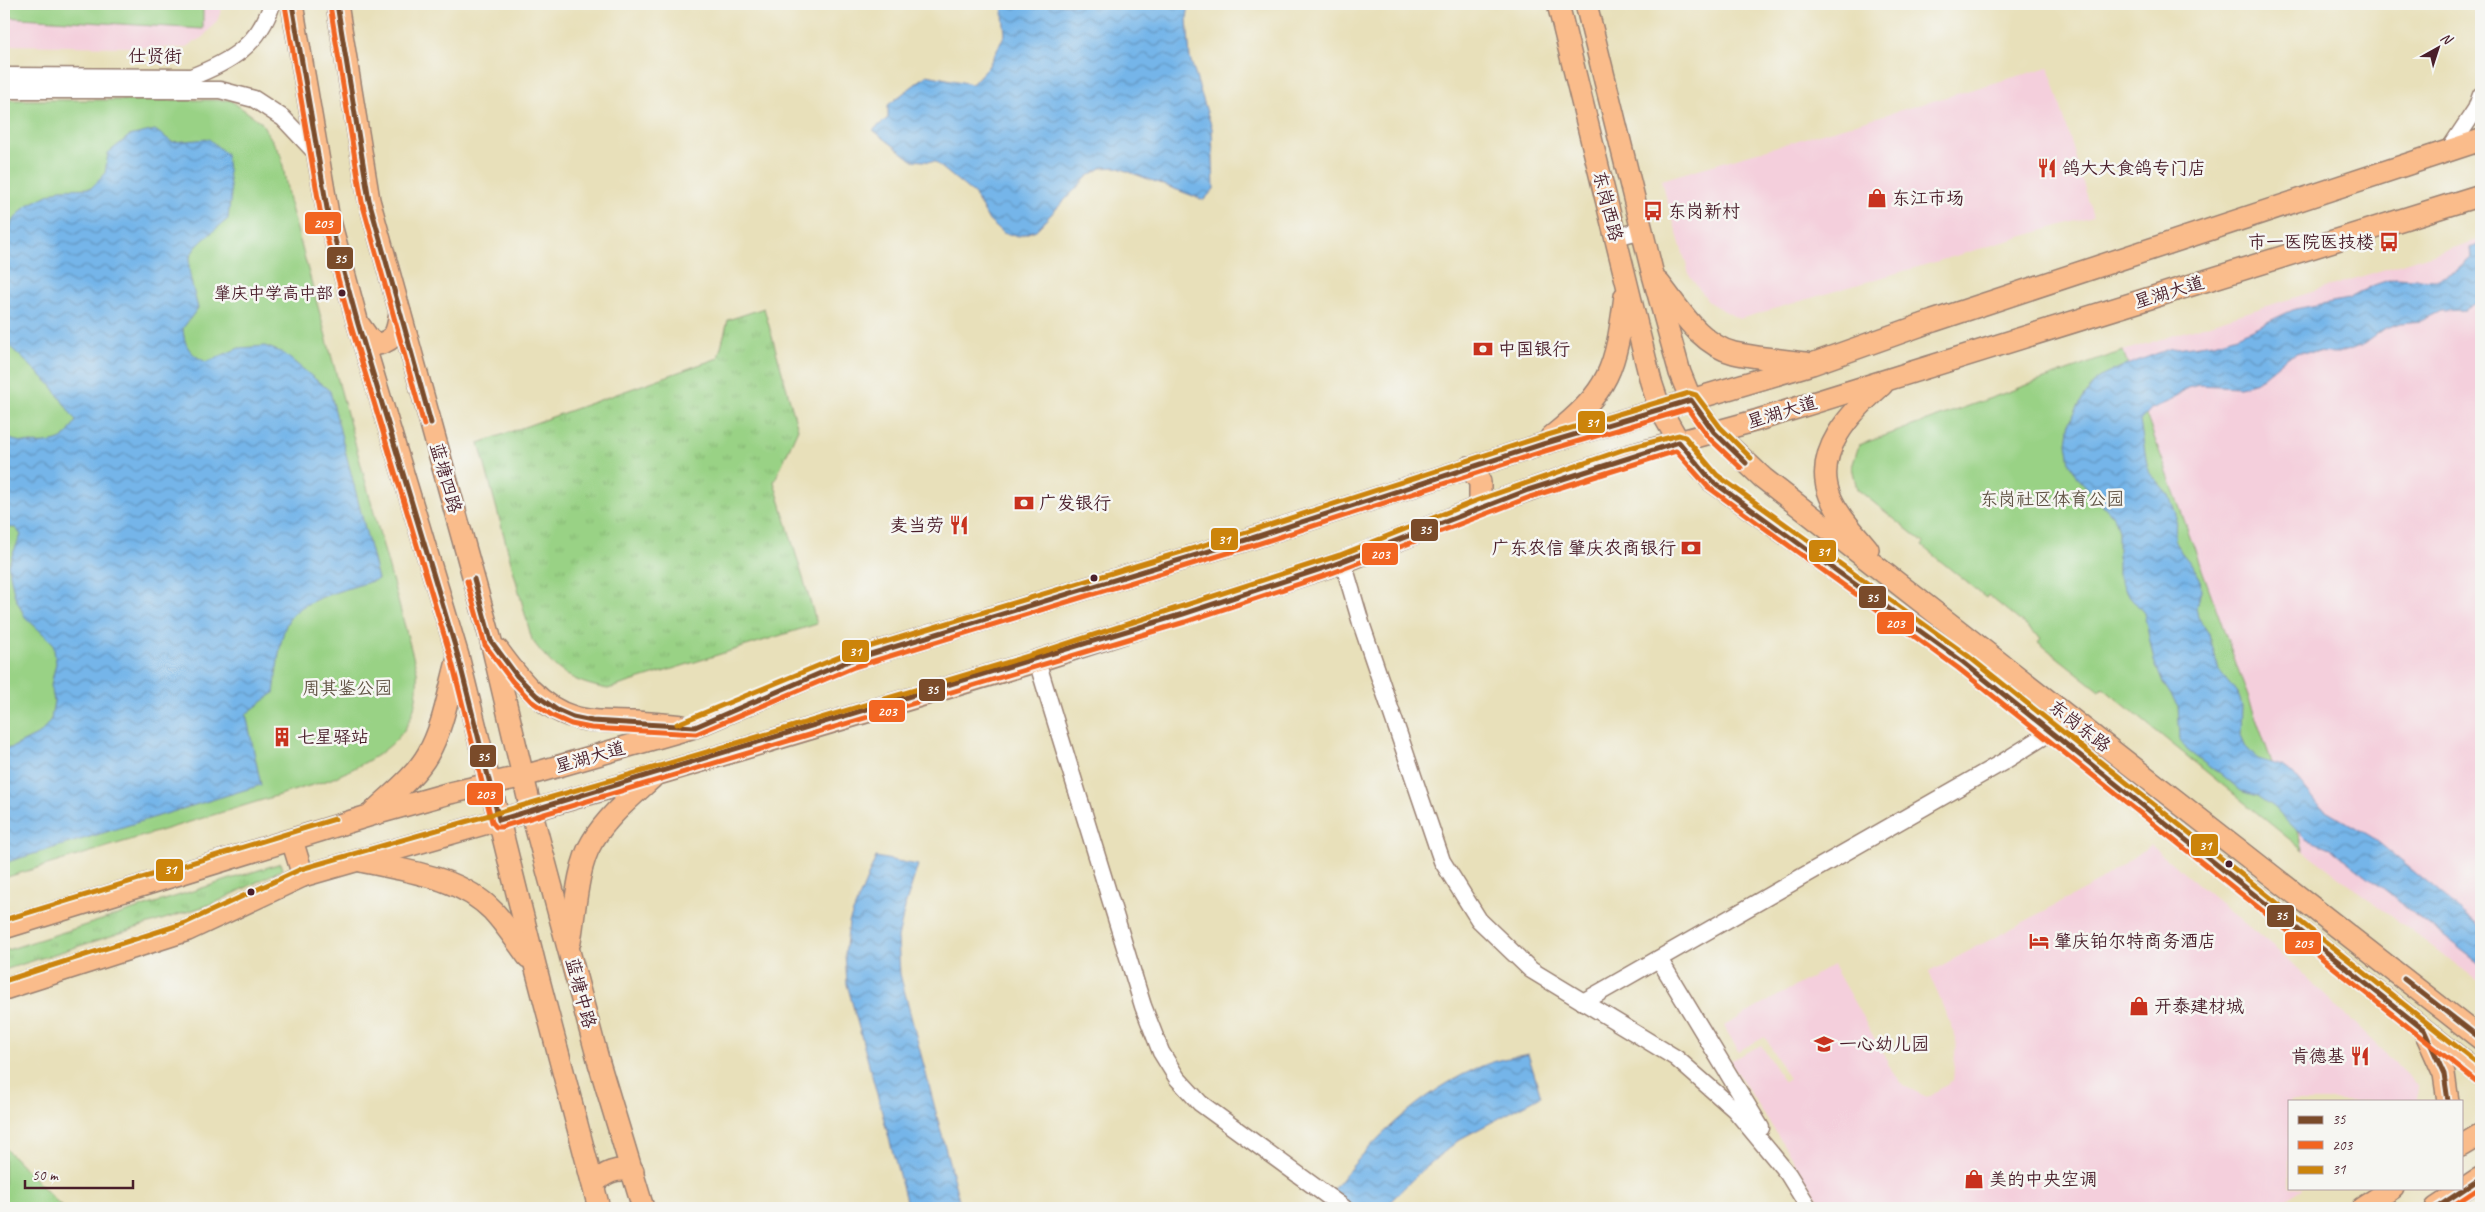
<svg xmlns="http://www.w3.org/2000/svg" width="2485" height="1212" viewBox="0 0 2485 1212" font-family="Caveat,'LXGW WenKai TC',sans-serif">
	<style>
		.built { fill: #f4cfdc }
		.grass { fill: url(#grass-tufts); stroke: #727858 }
		.park { fill: #99d285; stroke: #727858 }
		.water { fill: url(#water-waves); stroke: #606a8a }
		.lines { fill: none; stroke-linecap: round; stroke-linejoin: round }
		.minor-casing { stroke: #998072; stroke-width: 19 }
		.major-casing { stroke: #998072; stroke-width: 24 }
		.minor { stroke: #fff; stroke-width: 16 }
		.major { stroke: #fabc8b; stroke-width: 21 }
		.bus-1-casing { stroke: #f6f6f2; stroke-width: 9 }
		.bus-2-casing { stroke: #f6f6f2; stroke-width: 9 }
		.bus-3-casing { stroke: #f6f6f2; stroke-width: 9 }
		.bus-1 { stroke: #7a4b2a; stroke-width: 5 }
		.bus-2 { stroke: #f26522; stroke-width: 5 }
		.bus-3 { stroke: #cc840b; stroke-width: 5 }
		.bus-dot { fill: #4a1f2b; stroke: #f6f6f2; stroke-width: 2 }
		.labels { text-anchor: middle; dominant-baseline: central; stroke-width: 5; stroke-linejoin: round; paint-order: stroke }
		.bus-label { font-size: 17px; fill: #4a1f2b; stroke: #f6f6f2; text-anchor: end }
		.street-label { font-size: 18px; fill: #4a1f2b; stroke: #f6f6f2 }
		.poi-label { font-size: 18px; fill: #4a1f2b; stroke: #f6f6f2; text-anchor: start }
		.park-label { font-size: 18px; fill: #625546; stroke: #f6f6f2 }
		.line-badge { stroke: #f6f6f2; stroke-width: 2 }
		.badge-label { font-size: 14px; text-anchor: middle; font-weight: bold; fill: #fff }
	</style>
	<defs>
		<pattern id="grass-tufts" width="24" height="20" patternUnits="userSpaceOnUse" patternTransform="scale(1.25)"><rect width="24" height="20" fill="#99d285"/><path d="M3 7l-1-3M5 7V3M7 7l1-3M15 17l-1-3M17 17v-4M19 17l1-3" fill="none" stroke="#85b473"/></pattern>
		<pattern id="water-waves" width="16" height="10" patternUnits="userSpaceOnUse" patternTransform="scale(1.25)"><rect width="16" height="10" fill="#75b5e9"/><path d="M0 5q4-4 8 0t8 0" fill="none" stroke="#6293bd"/></pattern>
	</defs>
	<rect width="100%" height="100%" fill="#f6f6f2"/>
	<filter id="ink" filterUnits="userSpaceOnUse"><feTurbulence type="fractalNoise" baseFrequency=".02" numOctaves="2"/><feDisplacementMap in="SourceGraphic" scale="10" xChannelSelector="R" yChannelSelector="G"/><feConvolveMatrix kernelMatrix="1 2 1 2 8 2 1 2 1" color-interpolation-filters="sRGB"/></filter>
	<filter id="wash" filterUnits="userSpaceOnUse"><feTurbulence type="fractalNoise" baseFrequency=".0096" numOctaves="4" result="noise"/><feDisplacementMap in="SourceGraphic" scale="20" xChannelSelector="R" yChannelSelector="G"/><feGaussianBlur stdDeviation="1.12" result="paint"/><feColorMatrix in="noise" values="0 0 0 0 0 0 0 0 0 0 0 0 0 0 0 0 0 1.4 0 .05"/><feComposite in="paint" operator="in"/></filter>
	<g filter="url(#wash)">
		<rect width="100%" height="100%" fill="#e8e0ba"/>
		<g class="built">
			<path d="M4 4H224L217 21 203 37 184 48 4 45Z"/>
			<path d="M2049 67 2093 216 1739 319 1710 303 1690 277 1661 180Z"/>
			<path d="M2481 239V983L2304 851 2123 351Z"/>
			<path d="M2150 845 2284 956 2418 1085 2417 1101H2289V1188H2304L2272 1208H1824L1730 1061 1761 1045 1784 1082 1789 1079 1765 1037 1738 1051 1724 1026 1833 965 1888 1062 1887 1064 1904 1086 1927 1097 1953 1081 1956 1039 1929 972 2097 883Z"/>
		</g>
		<g class="grass">
			<path d="M764 308 798 429 774 482 817 624 608 689C571 682 555 671 532 640L479 443 718 358 728 320Z"/>
			<path d="M281 863 283 869 215 903 4 970V951Z"/>
		</g>
		<g class="park">
			<path d="M4 4H203V29L4 17Z"/>
			<path d="M4 100H230L261 122 281 155 289 200 417 671C421 738 383 755 329 780L4 878Z"/>
			<path d="M2123 351 2304 851 2103 688 2100 691 2038 642 2041 638 1988 595 1986 598 1922 546 1924 543 1857 489 1852 467 1859 445Z"/>
			<path d="M4 1145 5 1148 63 1208H4Z"/>
		</g>
		<g class="water">
			<path d="M1000 4H1189L1187 19 1190 58 1212 128 1214 189 1204 200 1116 167 1101 168 1087 177 1036 230 1019 236 1003 233 989 221 975 195 935 162 912 160 873 130 888 118V105L927 75 972 84 988 67 1005 34 1002 6Z"/>
			<path d="M155 130 172 142 209 139 226 154 231 194 228 219C183 257 183 251 198 308L183 328C184 346 190 354 206 362L239 348 265 346 283 353 330 391 378 579C354 588 305 597 290 618 279 633 277 674 274 693L246 714 261 785 4 863V748H11L41 733 51 719 54 701 51 685 56 663 53 643 25 617 15 597 8 565 21 535 16 528 4 527V436C16 444 52 447 64 437 69 433 72 426 76 421L51 385 4 341V247L12 222 26 206 60 189 91 188 105 174 108 153 129 136Z"/>
			<path d="M2481 244V300L2465 310 2441 311 2421 321 2400 323 2384 329 2361 346 2339 353 2300 352 2286 358 2257 382 2239 387 2199 385 2187 388 2172 400 2151 409 2140 421 2148 471 2169 495 2176 514 2175 539 2181 552 2192 565 2200 578 2201 591 2196 607 2198 617 2209 634 2219 670 2238 694 2242 705 2241 735 2246 747 2257 759 2283 766 2293 774 2319 806 2372 837 2481 927V965L2331 849 2305 839 2274 807 2258 796 2241 791 2220 773 2212 769 2187 750 2180 740 2178 706 2162 681 2154 661 2144 613 2127 593 2118 576V530L2113 516 2079 479 2070 463 2067 443 2070 421 2084 397 2098 378 2121 367 2169 349 2214 343 2237 336 2295 309 2348 299 2374 285 2395 278 2436 280 2456 271 2472 257 2471 248Z"/>
			<path d="M876 857 918 865 906 903 898 938 900 974 961 1208H908L847 984 845 954 849 922Z"/>
			<path d="M1528 1054 1541 1096 1460 1139 1422 1170 1384 1208H1319C1362 1150 1418 1090 1487 1064 1500 1059 1515 1057 1528 1054Z"/>
		</g>
	</g>
	<g filter="url(#ink)">
		<g class="lines">
			<defs>
				<g id="minor">
					<path d="M4 76 191 77C230 62 259 45 272 4"/>
					<path d="M4 90H220L254 99 283 118 317 154"/>
					<path d="M2448 151 2476 109 2481 95"/>
					<path d="M1616 237 1642 230"/>
					<path d="M1343 562 1361 623 1442 861 1479 920 1531 970 1676 1058 1734 1109 1788 1174 1809 1208"/>
					<path d="M1037 661 1143 1006 1161 1052 1177 1078 1200 1103 1344 1208"/>
					<path d="M1659 959 1761 1128"/>
					<path d="M1583 1002 2003 762 2051 732 2065 715"/>
				</g>
				<g id="major">
					<path d="M292 4 328 214 358 324 458 656 535 965 599 1208"/>
					<path d="M337 4 369 200 491 641 531 810 599 1063 643 1208"/>
					<path d="M1558 4 1651 382 1660 409 1679 442 1712 481 1963 662 2481 1075"/>
					<path d="M1586 4 1653 275 1680 373 1691 400 1714 432 1763 478 2481 1039"/>
					<path d="M1659 283C1679 308 1700 345 1734 353 1757 358 1783 360 1806 363"/>
					<path d="M360 326 370 340 379 344C397 339 397 330 400 313"/>
					<path d="M1551 437C1611 389 1615 370 1625 296"/>
					<path d="M1469 467 1480 482V507"/>
					<path d="M1868 549C1855 533 1838 516 1830 496 1812 452 1852 411 1882 385"/>
					<path d="M498 650C517 676 541 708 574 717 594 723 615 721 636 722 651 723 666 724 682 726"/>
					<path d="M372 813C391 795 415 777 428 754 444 726 449 689 458 658"/>
					<path d="M292 840 303 876"/>
					<path d="M361 861C406 871 459 876 493 911 506 925 517 942 528 957"/>
					<path d="M4 928 368 816 450 793 524 776 695 727 851 660 1249 539 1543 444 1812 364 1933 321 2481 140"/>
					<path d="M570 942C575 913 577 866 592 842 607 817 631 797 652 778"/>
					<path d="M4 989 188 930 303 876 655 775 1037 661 1343 562 1480 507 1627 456 1758 420 2481 195"/>
					<path d="M2426 1034 2444 1074 2448 1101"/>
					<path d="M2461 1146 2481 1134"/>
					<path d="M593 1184C606 1172 615 1168 633 1171"/>
					<path d="M2362 1208 2393 1188"/>
					<path d="M2436 1208 2481 1178"/>
				</g>
			</defs>
			<use href="#minor" class="minor-casing"/>
			<use href="#major" class="major-casing"/>
			<use href="#minor" class="minor"/>
			<use href="#major" class="major"/>
			<defs>
				<g id="bus-1">
					<path d="M292 4 328 214 358 324 458 656 499 820 1183 614 1330 566 1528 490 1679 442 1712 481 1963 662 2424 1030 2444 1074 2448 1101"/>
					<path d="M337 4 369 200 431 423"/>
					<path d="M474 579 491 641 517 676 536 695 557 710 573 717 592 721 695 727 851 660 1249 539 1543 444 1691 400 1714 432 1746 463"/>
					<path d="M2404 979 2481 1039"/>
					<path d="M2436 1208 2481 1178"/>
				</g>
				<g id="bus-2">
					<path d="M285 5 321 216 351 326 451 658 492 822 496 827H501L1185 622 1332 573 1530 497 1676 451 1708 487 1958 668 2476 1081"/>
					<path d="M330 5 362 202 424 425"/>
					<path d="M467 581 485 645 512 681 531 701 553 716 571 724 591 728 696 734 854 667 1251 546 1545 451 1688 409 1708 437 1741 468"/>
					<path d="M2449 1208 2481 1187"/>
				</g>
				<g id="bus-3">
					<path d="M677 724 849 653 1247 532 1541 437 1689 393 1696 395 1720 427 1751 458"/>
					<path d="M4 920 335 819"/>
					<path d="M4 981 185 923 301 869 653 768 1035 654 1340 555 1478 500 1625 449 1679 435 1685 437 1717 475 1968 656 2481 1066"/>
				</g>
			</defs>
			<use href="#bus-1" class="bus-1-casing"/>
			<use href="#bus-2" class="bus-2-casing"/>
			<use href="#bus-3" class="bus-3-casing"/>
			<use href="#bus-1" class="bus-1"/>
			<use href="#bus-2" class="bus-2"/>
			<use href="#bus-3" class="bus-3"/>
		</g>
	</g>
	<defs>
		<symbol id="restaurant-bare" viewBox="-9 -9 18 18"><path d="M-5-6h1v4h1v-4h1v4h1v-4h1v5L-1.5 .5V6h-2V.5L-5-1ZM5-6V6H3V1.5H1.5Q1.5-4 5-6Z" fill="#c8321e" stroke="#f6f6f2" stroke-width="2.5" paint-order="stroke"/></symbol>
		<symbol id="shop-bare" viewBox="-9 -9 18 18"><path d="M-5-2.5h2.3a2.7 3.5 0 0 1 5.4 0H5L5.5 6h-11ZM-1.5-2.5h3a1.5 2.3 0 0 0-3 0Z" fill="#c8321e" stroke="#f6f6f2" stroke-width="2.5" paint-order="stroke"/></symbol>
		<symbol id="bus-bare" viewBox="-9 -9 18 18"><path d="M-5-6H5V4H4V6H2V4H-2V6H-4V4H-5ZM-3.5-4V0h7V-4ZM-3.5 1.2v1.5H-2V1.2ZM2 1.2v1.5H3.5V1.2Z" fill="#c8321e" stroke="#f6f6f2" stroke-width="2.5" paint-order="stroke"/></symbol>
		<symbol id="bank-bare" viewBox="-9 -9 18 18"><path d="M-6-4H6V4H-6ZM0-2.3a2.3 2.3 0 1 0 0 4.6a2.3 2.3 0 1 0 0-4.6Z" fill="#c8321e" stroke="#f6f6f2" stroke-width="2.5" paint-order="stroke"/></symbol>
		<symbol id="building-bare" viewBox="-9 -9 18 18"><path d="M-4-6H4V6H1V3H-1V6H-4ZM-2.5-4.3h1.7v1.8h-1.7ZM.8-4.3h1.7v1.8H.8ZM-2.5-1h1.7V.8h-1.7ZM.8-1h1.7V.8H.8Z" fill="#c8321e" stroke="#f6f6f2" stroke-width="2.5" paint-order="stroke"/></symbol>
		<symbol id="hotel-bare" viewBox="-9 -9 18 18"><path d="M-6-4.5h1.5V1H6V5H4.5V3h-9V5H-6ZM-4 0a1.8 1.8 0 1 1 3.6 0ZM.5 0V-2.5h3Q6-2.5 6 0Z" fill="#c8321e" stroke="#f6f6f2" stroke-width="2.5" paint-order="stroke"/></symbol>
		<symbol id="school-bare" viewBox="-9 -9 18 18"><path d="M0-5L7-2L0 1L-7-2ZM-4 1L0 2.5L4 1V4Q0 6-4 4Z" fill="#c8321e" stroke="#f6f6f2" stroke-width="2.5" paint-order="stroke"/></symbol>
	</defs>
	<g fill-rule="evenodd">
		<use href="#restaurant-bare" x="2033" y="154" width="28" height="28"/>
		<use href="#shop-bare" x="1863" y="184" width="28" height="28"/>
		<use href="#bus-bare" x="1639" y="197" width="28" height="28"/>
		<use href="#bus-bare" x="2375" y="228" width="28" height="28"/>
		<use href="#bank-bare" x="1469" y="335" width="28" height="28"/>
		<use href="#bank-bare" x="1010" y="489" width="28" height="28"/>
		<use href="#restaurant-bare" x="945" y="511" width="28" height="28"/>
		<use href="#bank-bare" x="1677" y="534" width="28" height="28"/>
		<use href="#building-bare" x="268" y="723" width="28" height="28"/>
		<use href="#hotel-bare" x="2025" y="927" width="28" height="28"/>
		<use href="#shop-bare" x="2125" y="992" width="28" height="28"/>
		<use href="#school-bare" x="1810" y="1030" width="28" height="28"/>
		<use href="#restaurant-bare" x="2346" y="1042" width="28" height="28"/>
		<use href="#shop-bare" x="1960" y="1165" width="28" height="28"/>
	</g>
	<g class="bus-dot">
		<circle cx="342" cy="293" r="4.5"/>
		<circle cx="1094" cy="578" r="4.5"/>
		<circle cx="2229" cy="864" r="4.5"/>
		<circle cx="251" cy="892" r="4.5"/>
	</g>
	<g class="labels">
		<g class="bus-label">
			<text x="333" y="293">肇庆中学高中部</text>
		</g>
		<g class="street-label">
			<text x="155" y="56">仕贤街</text>
			<text transform="translate(1608 206) rotate(76)">东岗西路</text>
			<text transform="translate(2169 292) rotate(-17)">星湖大道</text>
			<text transform="translate(1782 412) rotate(-17)">星湖大道</text>
			<text transform="translate(446 478) rotate(74)">蓝塘四路</text>
			<text transform="translate(2080 726) rotate(38)">东岗东路</text>
			<text transform="translate(590 757) rotate(-16)">星湖大道</text>
			<text transform="translate(581 993) rotate(75)">蓝塘中路</text>
		</g>
		<g class="poi-label">
			<text x="2062" y="168">鸽大大食鸽专门店</text>
			<text x="1892" y="198">东江市场</text>
			<text x="1668" y="211">东岗新村</text>
			<text x="2374" y="242" text-anchor="end">市一医院医技楼</text>
			<text x="1498" y="349">中国银行</text>
			<text x="1039" y="503">广发银行</text>
			<text x="944" y="525" text-anchor="end">麦当劳</text>
			<text x="1676" y="548" text-anchor="end">广东农信 肇庆农商银行</text>
			<text x="297" y="737">七星驿站</text>
			<text x="2054" y="941">肇庆铂尔特商务酒店</text>
			<text x="2154" y="1006">开泰建材城</text>
			<text x="1839" y="1044">一心幼儿园</text>
			<text x="2345" y="1056" text-anchor="end">肯德基</text>
			<text x="1989" y="1179">美的中央空调</text>
		</g>
		<g class="park-label">
			<text x="2052" y="499">东岗社区体育公园</text>
			<text x="347" y="688">周其鉴公园</text>
		</g>
	</g>
	<g class="line-badge">
		<rect x="304" y="211" width="38" height="24" rx="5" fill="#f26522"/>
		<rect x="326" y="246" width="28" height="24" rx="5" fill="#7a4b2a"/>
		<rect x="1577" y="410" width="29" height="24" rx="5" fill="#cc840b"/>
		<rect x="1410" y="518" width="29" height="24" rx="5" fill="#7a4b2a"/>
		<rect x="1210" y="527" width="29" height="24" rx="5" fill="#cc840b"/>
		<rect x="1808" y="539" width="29" height="24" rx="5" fill="#cc840b"/>
		<rect x="1361" y="542" width="38" height="24" rx="5" fill="#f26522"/>
		<rect x="1858" y="585" width="29" height="24" rx="5" fill="#7a4b2a"/>
		<rect x="1876" y="611" width="39" height="24" rx="5" fill="#f26522"/>
		<rect x="841" y="639" width="29" height="24" rx="5" fill="#cc840b"/>
		<rect x="918" y="678" width="28" height="24" rx="5" fill="#7a4b2a"/>
		<rect x="868" y="699" width="38" height="24" rx="5" fill="#f26522"/>
		<rect x="469" y="744" width="28" height="24" rx="5" fill="#7a4b2a"/>
		<rect x="466" y="782" width="38" height="24" rx="5" fill="#f26522"/>
		<rect x="2190" y="833" width="29" height="24" rx="5" fill="#cc840b"/>
		<rect x="155" y="858" width="29" height="24" rx="5" fill="#cc840b"/>
		<rect x="2266" y="904" width="29" height="24" rx="5" fill="#7a4b2a"/>
		<rect x="2284" y="931" width="38" height="24" rx="5" fill="#f26522"/>
	</g>
	<g class="badge-label">
		<text x="323" y="228">203</text>
		<text x="340" y="263">35</text>
		<text x="1592" y="427">31</text>
		<text x="1425" y="534">35</text>
		<text x="1224" y="544">31</text>
		<text x="1823" y="556">31</text>
		<text x="1380" y="559">203</text>
		<text x="1872" y="602">35</text>
		<text x="1895" y="628">203</text>
		<text x="855" y="656">31</text>
		<text x="932" y="694">35</text>
		<text x="887" y="716">203</text>
		<text x="483" y="761">35</text>
		<text x="485" y="799">203</text>
		<text x="2205" y="850">31</text>
		<text x="170" y="874">31</text>
		<text x="2281" y="920">35</text>
		<text x="2303" y="948">203</text>
	</g>
	<rect width="2485" height="1212" fill="none" stroke="#f6f6f2" stroke-width="20"/>
	<rect x="2288" y="1100" width="175" height="90" fill="#f6f6f2" stroke="#b1a0a2"/>
	<rect x="2298" y="1116" width="25" height="8" fill="#7a4b2a" stroke="#b1a0a2"/>
	<text x="2332" y="1124" font-size="15" fill="#4a1f2b">35</text>
	<rect x="2298" y="1141" width="25" height="8" fill="#f26522" stroke="#b1a0a2"/>
	<text x="2332" y="1150" font-size="15" fill="#4a1f2b">203</text>
	<rect x="2298" y="1166" width="25" height="8" fill="#cc840b" stroke="#b1a0a2"/>
	<text x="2332" y="1174" font-size="15" fill="#4a1f2b">31</text>
	<g transform="translate(2438 48) rotate(39)" stroke="#f6f6f2" stroke-width="4" paint-order="stroke">
	<path d="M0-4L9 19L0 12L-9 19Z" fill="#4a1f2b"/>
	<text y="-8" font-size="14" font-weight="bold" text-anchor="middle" fill="#4a1f2b">N</text>
	</g>
	<path d="M25 1180v8h108v-8" fill="none" stroke="#4a1f2b" stroke-width="2.5"/>
	<text x="32" y="1180" font-size="15" fill="#4a1f2b" stroke="#f6f6f2" stroke-width="4" paint-order="stroke">50 m</text>
</svg>
